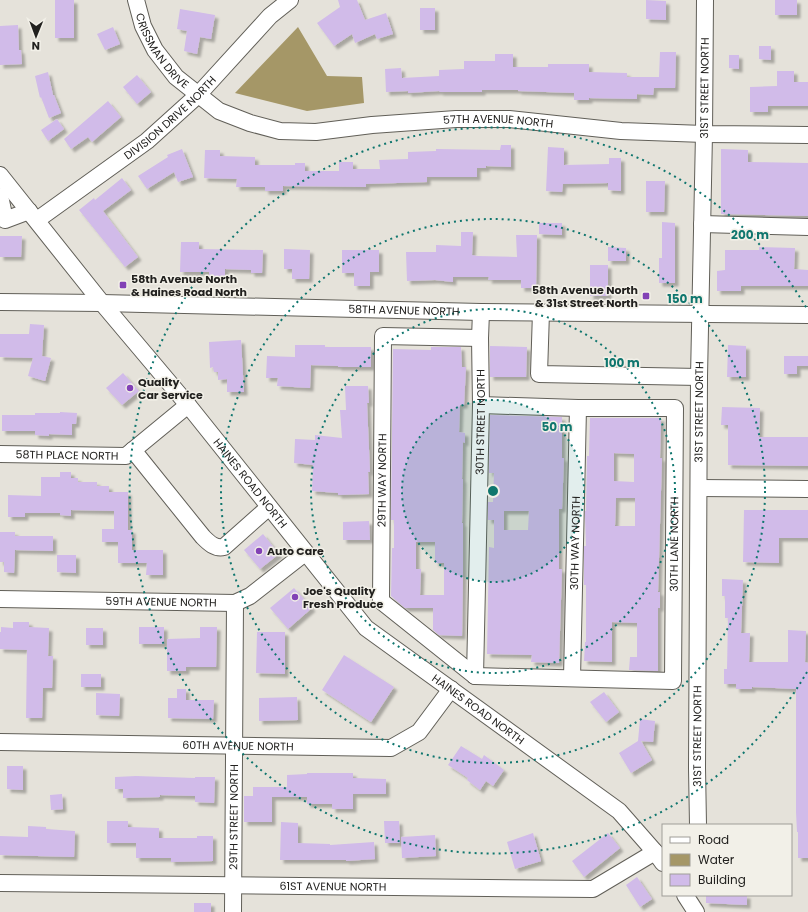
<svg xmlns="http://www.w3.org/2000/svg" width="808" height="912" viewBox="0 0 808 912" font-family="Poppins,sans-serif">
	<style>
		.water { fill: #a59767 }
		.building { fill: #d1bbe9; fill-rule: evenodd; filter: url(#shadow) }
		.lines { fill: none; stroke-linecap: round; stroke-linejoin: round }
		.minor-casing { stroke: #615f58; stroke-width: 18 }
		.minor { stroke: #fff; stroke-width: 16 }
		.ring { fill: none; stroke: #0f766e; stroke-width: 2; stroke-dasharray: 2 4 }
		.poi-dot { fill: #8241b6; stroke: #f2f0e8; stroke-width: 1.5 }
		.labels { text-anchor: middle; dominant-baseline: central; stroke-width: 3; stroke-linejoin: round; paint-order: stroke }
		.street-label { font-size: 11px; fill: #22211f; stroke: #f2f0e8 }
		.poi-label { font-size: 11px; font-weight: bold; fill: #22211f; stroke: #f2f0e8; text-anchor: start }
		.centre { fill: #0f766e; stroke: #f2f0e8; stroke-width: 2 }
		.ring-label { font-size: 12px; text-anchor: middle; font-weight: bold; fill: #0f766e; stroke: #f2f0e8; stroke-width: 3; stroke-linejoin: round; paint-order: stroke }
	</style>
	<defs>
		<filter id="shadow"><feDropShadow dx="3.5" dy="3.5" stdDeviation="1" flood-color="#0004"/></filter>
	</defs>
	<rect width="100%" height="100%" fill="#e5e2da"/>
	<path class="water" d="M298 27 327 76 362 77 364 103 307 111 235 93Z"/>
	<g class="building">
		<rect x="55" y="0" width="19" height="38"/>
		<path d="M338 0H357L365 20 386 13 393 34 377 39 375 34 355 43 352 34 334 46 317 23 340 7Z"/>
		<path d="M646 0 666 1V20L646 19Z"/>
		<rect x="775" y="0" width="22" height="15"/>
		<rect x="420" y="8" width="15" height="22"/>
		<path d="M180 9 215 15 211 39 200 37 197 54 184 51 187 31 177 29Z"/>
		<path d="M18 25 19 50H21L22 64 0 65V26Z"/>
		<path d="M113 27 120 44 105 50 97 34Z"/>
		<path d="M759 46H771V60L759 59Z"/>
		<path d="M660 52H676L675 88H654L653 95 637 94V99L589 98V100H574V93L518 91V90H482V92H440L439 91 408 93V91L386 92 385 69 401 68 402 78 439 76V70L464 69V61H495V54H513V67H548V64H589V72L627 73V77H659Z"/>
		<path d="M729 55H739V69L729 68Z"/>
		<path d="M777 71H794V82H808V106H768V112H750V87L777 86Z"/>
		<path d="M48 72 53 95H54L61 113 49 118 41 97 40 98 35 76Z"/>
		<path d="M137 75 151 92 137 104 123 87Z"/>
		<path d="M108 101 121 117 92 142 88 137 71 149 64 139Z"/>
		<path d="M57 119 64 129 48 141 41 130Z"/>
		<path d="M501 145H511V167L486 166V168H477V177H427V182L366 184V187L283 186V191H265V187H236L237 179 204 178 205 150H220V156L255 157V165H295V163H305V171H339V162H353V169H380L379 160 408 159V152L436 151V149L500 150Z"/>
		<path d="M548 147 564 148V165L609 164V158H621V191L608 190V183L563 184 562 192 546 191Z"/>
		<path d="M182 149 193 177 178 182 174 172 147 189 138 176 168 157 167 155Z"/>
		<path d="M721 149 748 150V162L808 163V216L721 214Z"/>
		<path d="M122 178 131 190 103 211 138 257 125 267 79 210 94 198 95 200Z"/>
		<path d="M646 181H665L664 212H646Z"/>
		<path d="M662 222 675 223V283H659V258H662Z"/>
		<path d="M539 223H562V235L539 234Z"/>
		<path d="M461 232H473L472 255 477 256 517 257 516 235H537L536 288H521V280H488L489 277H453V282L435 280 407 281 406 252H436V245L461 246Z"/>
		<path d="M0 236H22L21 257H0Z"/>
		<path d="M181 242H199V249L263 250 262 273H251V270L225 269V278H209V272H180Z"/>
		<path d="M608 247 626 248V261H608Z"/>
		<path d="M759 247 795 248 794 269 808 270V286H741V291H717V271L725 270V250H759Z"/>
		<path d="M284 249 310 250 309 279H292V269H284Z"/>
		<path d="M342 250H379V272H370V286H354V273H342Z"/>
		<rect x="590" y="265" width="18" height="31"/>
		<path d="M30 324 44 325 42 356 51 358 45 381 28 376 33 358 0 357V334H29Z"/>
		<path d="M241 340 244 392H227V379L218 380V372H214L213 367 210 368 209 342Z"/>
		<path d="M295 345H325V347H371V367H338V366L311 365 310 388 277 386 278 378H266L267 356 295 357Z"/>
		<path d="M728 345 746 346V377H727Z"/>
		<path d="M490 346 527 347 526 377H490Z"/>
		<path d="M431 347H461L462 367H466L464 405H460L459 432 465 433V443L463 442 462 479H463L462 523H463V576L462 636 439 635 433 630V608H405L391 596 392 548H394V520H391L393 349 431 350ZM416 542H435V563H444V595H420L421 569H416Z"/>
		<path d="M784 356H808V366H797V374H784Z"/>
		<path d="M123 373 139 391 122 405 106 388Z"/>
		<path d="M345 386H368L369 403H367L370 472H368L369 494 338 495V493L312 491 313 465 294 463 295 439 315 440V435L342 438 340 410H346Z"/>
		<path d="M722 407 760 408 759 437H808V466L728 465V425H721Z"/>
		<path d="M60 412 77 413 76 424H72V435L49 434V436L35 435V431H2V415H35V413H60Z"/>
		<path d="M490 415 562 417V458H564L562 509H559V569H562L559 663 531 662 532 655 487 654 489 547 494 548V520H488V502H493L494 473H489ZM504 511H529L528 530H504Z"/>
		<path d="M590 418H661L660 458H662L658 592H660V608H658V671L629 670 630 657H637V623L612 622V662L584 661 585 642H586V585H584V546H586L585 515V511H586L587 456H589ZM614 453 634 454V482L614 481ZM616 498H635V526H615Z"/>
		<path d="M60 472H71V478H78V482H97V486H109V492H128V530H132V550H163V575H146L147 563H118V542H102V529H114V511L71 510V516L60 515V513H25V517H8V495L41 496V477H60Z"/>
		<path d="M744 510H808V538H779V563L743 562Z"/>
		<path d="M369 521 370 540H343V522Z"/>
		<path d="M0 532H15V536H53V551L15 550 14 573 4 572V562H0Z"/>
		<path d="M263 534 279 554 260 569 244 550Z"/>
		<path d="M57 555H76V573L57 572Z"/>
		<path d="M722 579 743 580 741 633H750L749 662H788V630L806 631 805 662 808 663V858H798V832H797L796 812V689L752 687V689H736V684H724V669H727L728 618H725V596H722Z"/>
		<path d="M294 588 312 608 288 629 270 608Z"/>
		<path d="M13 622H29V627L49 628 48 656H53L52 688H43L42 718H26L27 650 0 649V632H1V627L13 628Z"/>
		<rect x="139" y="627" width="25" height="17"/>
		<path d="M200 627H217L216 667H186V671H167V639L200 638Z"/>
		<rect x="86" y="628" width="17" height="17"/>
		<path d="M257 632H285V674L256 673Z"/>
		<path d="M344 655 394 687 371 722 322 690Z"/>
		<rect x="81" y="674" width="20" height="13"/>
		<path d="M177 689H186V700H214L213 719 168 718V698H177Z"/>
		<path d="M604 692 619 712 606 722 590 702Z"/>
		<path d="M96 693 120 694 119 716 96 715Z"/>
		<path d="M297 697 298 720 259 721V698Z"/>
		<path d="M640 719 655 721 653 742 641 741 652 760 631 773 619 753 638 741Z"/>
		<path d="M461 746 482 759 484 755 504 770 493 786 486 781 480 790 467 780 468 778 448 765Z"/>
		<path d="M7 766H23V790L7 789Z"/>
		<path d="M307 773H353V778L386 779V794H353V809H332V804H307V797H272V822H244V796H253V787H287V775L307 774Z"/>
		<path d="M136 776 195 778V777H215L214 803 195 802V796L160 795V797L123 798V789H115V777Z"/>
		<path d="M62 794 63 809 51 810 50 795Z"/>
		<path d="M107 821H128V827L159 828V838H197V836H213V861L171 862V858H136V843H107Z"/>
		<path d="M384 821H399L400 843H385Z"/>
		<path d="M281 822 298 823V843L330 844V845L374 842 375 859 346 861V860H280Z"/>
		<path d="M28 826 46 827V829L75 831 74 857 0 855V836L28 837Z"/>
		<path d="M533 833 541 861 515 869 507 842Z"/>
		<path d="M608 833 620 848 584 877 572 861Z"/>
		<path d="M435 835 436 856 402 858 401 837Z"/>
		<path d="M637 877 652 899 640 907 626 885Z"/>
		<path d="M706 895H747V905L706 903Z"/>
		<rect x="194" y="903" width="17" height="9"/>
	</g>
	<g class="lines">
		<defs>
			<g id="minor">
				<path id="s1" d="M136 0 143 26 155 50 176 77 219 111 250 123 280 131 316 132 372 125 456 119H509L621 131 704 134 808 135"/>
				<path id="s2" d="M0 175 102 303 188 405 366 628 619 811 655 852 663 863"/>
				<path d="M0 196 5 220 29 211"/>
				<path id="s3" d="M37 220 147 141 198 95 270 16 290 0"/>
				<path d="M702 224 808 227"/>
				<path id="s4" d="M0 302 102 303 481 312 808 315"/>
				<path d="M541 312 539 374 699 377"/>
				<path d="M133 450 203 537C209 543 215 549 224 547L269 507"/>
				<path id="s5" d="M0 454 126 456 188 405"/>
				<path d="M699 488 807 489"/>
				<path id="s6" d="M0 599 235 603 250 596 305 553"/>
				<path id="s7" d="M475 676 673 681 675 408H578L481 405"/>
				<path id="s8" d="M475 676 381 601 383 336 480 338"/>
				<path id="s9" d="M475 676 481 405 480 338 481 312"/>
				<path id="s10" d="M572 678 578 408"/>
				<path id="s11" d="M0 742 391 748 419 732 451 689"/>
				<path id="s12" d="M698 825 697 768 699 377 704 134 705 0"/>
				<path id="s13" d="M0 883 593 889 655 852"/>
				<path d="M685 895 696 912"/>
				<path id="s14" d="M233 912 235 603"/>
			</g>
		</defs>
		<use href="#minor" class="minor-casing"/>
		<use href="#minor" class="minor"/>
	</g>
	<circle cx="493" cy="491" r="91" fill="#0f766e" fill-opacity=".12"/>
	<g class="ring">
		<circle cx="493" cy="491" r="91"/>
		<circle cx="493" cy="491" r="182"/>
		<circle cx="493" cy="491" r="272"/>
		<path d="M807 672A363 363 0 1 1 807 309"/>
	</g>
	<g class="poi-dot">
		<rect x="119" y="281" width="8" height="8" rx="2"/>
		<rect x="642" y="292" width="8" height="8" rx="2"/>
		<circle cx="130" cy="388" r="4"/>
		<circle cx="259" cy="551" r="4"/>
		<circle cx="295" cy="597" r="4"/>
	</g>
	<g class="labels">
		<g class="street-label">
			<text stroke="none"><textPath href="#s1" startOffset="58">CRISSMAN DRIVE</textPath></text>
			<text stroke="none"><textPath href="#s12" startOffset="737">31ST STREET NORTH</textPath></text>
			<text stroke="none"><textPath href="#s3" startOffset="168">DIVISION DRIVE NORTH</textPath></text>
			<text stroke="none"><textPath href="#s1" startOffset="426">57TH AVENUE NORTH</textPath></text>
			<text stroke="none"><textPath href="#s4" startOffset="404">58TH AVENUE NORTH</textPath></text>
			<text stroke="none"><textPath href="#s12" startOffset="413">31ST STREET NORTH</textPath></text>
			<text stroke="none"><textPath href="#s9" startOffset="254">30TH STREET NORTH</textPath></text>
			<text stroke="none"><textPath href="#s5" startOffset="67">58TH PLACE NORTH</textPath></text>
			<text stroke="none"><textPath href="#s8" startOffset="241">29TH WAY NORTH</textPath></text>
			<text stroke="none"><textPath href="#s2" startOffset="397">HAINES ROAD NORTH</textPath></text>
			<text stroke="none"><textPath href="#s10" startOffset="135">30TH WAY NORTH</textPath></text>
			<text stroke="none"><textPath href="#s7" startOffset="335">30TH LANE NORTH</textPath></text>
			<text stroke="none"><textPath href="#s6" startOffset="161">59TH AVENUE NORTH</textPath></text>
			<text stroke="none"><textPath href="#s2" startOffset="721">HAINES ROAD NORTH</textPath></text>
			<text stroke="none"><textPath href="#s12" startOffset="89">31ST STREET NORTH</textPath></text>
			<text stroke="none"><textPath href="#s11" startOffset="238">60TH AVENUE NORTH</textPath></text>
			<text stroke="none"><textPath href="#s14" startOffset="95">29TH STREET NORTH</textPath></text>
			<text stroke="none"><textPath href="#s13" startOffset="333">61ST AVENUE NORTH</textPath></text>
		</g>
		<g class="poi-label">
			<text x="131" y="279">58th Avenue North<tspan x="131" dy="13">&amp; Haines Road North</tspan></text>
			<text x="638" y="290" text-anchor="end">58th Avenue North<tspan x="638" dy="13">&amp; 31st Street North</tspan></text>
			<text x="138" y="382">Quality<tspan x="138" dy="13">Car Service</tspan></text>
			<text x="267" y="551">Auto Care</text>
			<text x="303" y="591">Joe's Quality<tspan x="303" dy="13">Fresh Produce</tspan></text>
		</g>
	</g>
	<circle cx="493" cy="491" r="6" class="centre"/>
	<g class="ring-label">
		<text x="750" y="239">200 m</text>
		<text x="685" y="303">150 m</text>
		<text x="622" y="367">100 m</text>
		<text x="557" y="431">50 m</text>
	</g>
	<rect x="662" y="824" width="130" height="72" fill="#f2f0e8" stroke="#9f9d98"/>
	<rect x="670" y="837" width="20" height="6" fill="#ffffff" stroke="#9f9d98"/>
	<text x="698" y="844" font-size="12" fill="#22211f">Road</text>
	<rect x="670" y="854" width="20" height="12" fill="#a59767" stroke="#9f9d98"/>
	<text x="698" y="864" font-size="12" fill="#22211f">Water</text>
	<rect x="670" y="874" width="20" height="12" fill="#d1bbe9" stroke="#9f9d98"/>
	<text x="698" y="884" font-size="12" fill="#22211f">Building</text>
	<g transform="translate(36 36) rotate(181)" stroke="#f2f0e8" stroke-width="3" paint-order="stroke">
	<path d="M0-3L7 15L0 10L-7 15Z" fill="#22211f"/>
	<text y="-6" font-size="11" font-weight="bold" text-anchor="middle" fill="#22211f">N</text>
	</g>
</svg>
